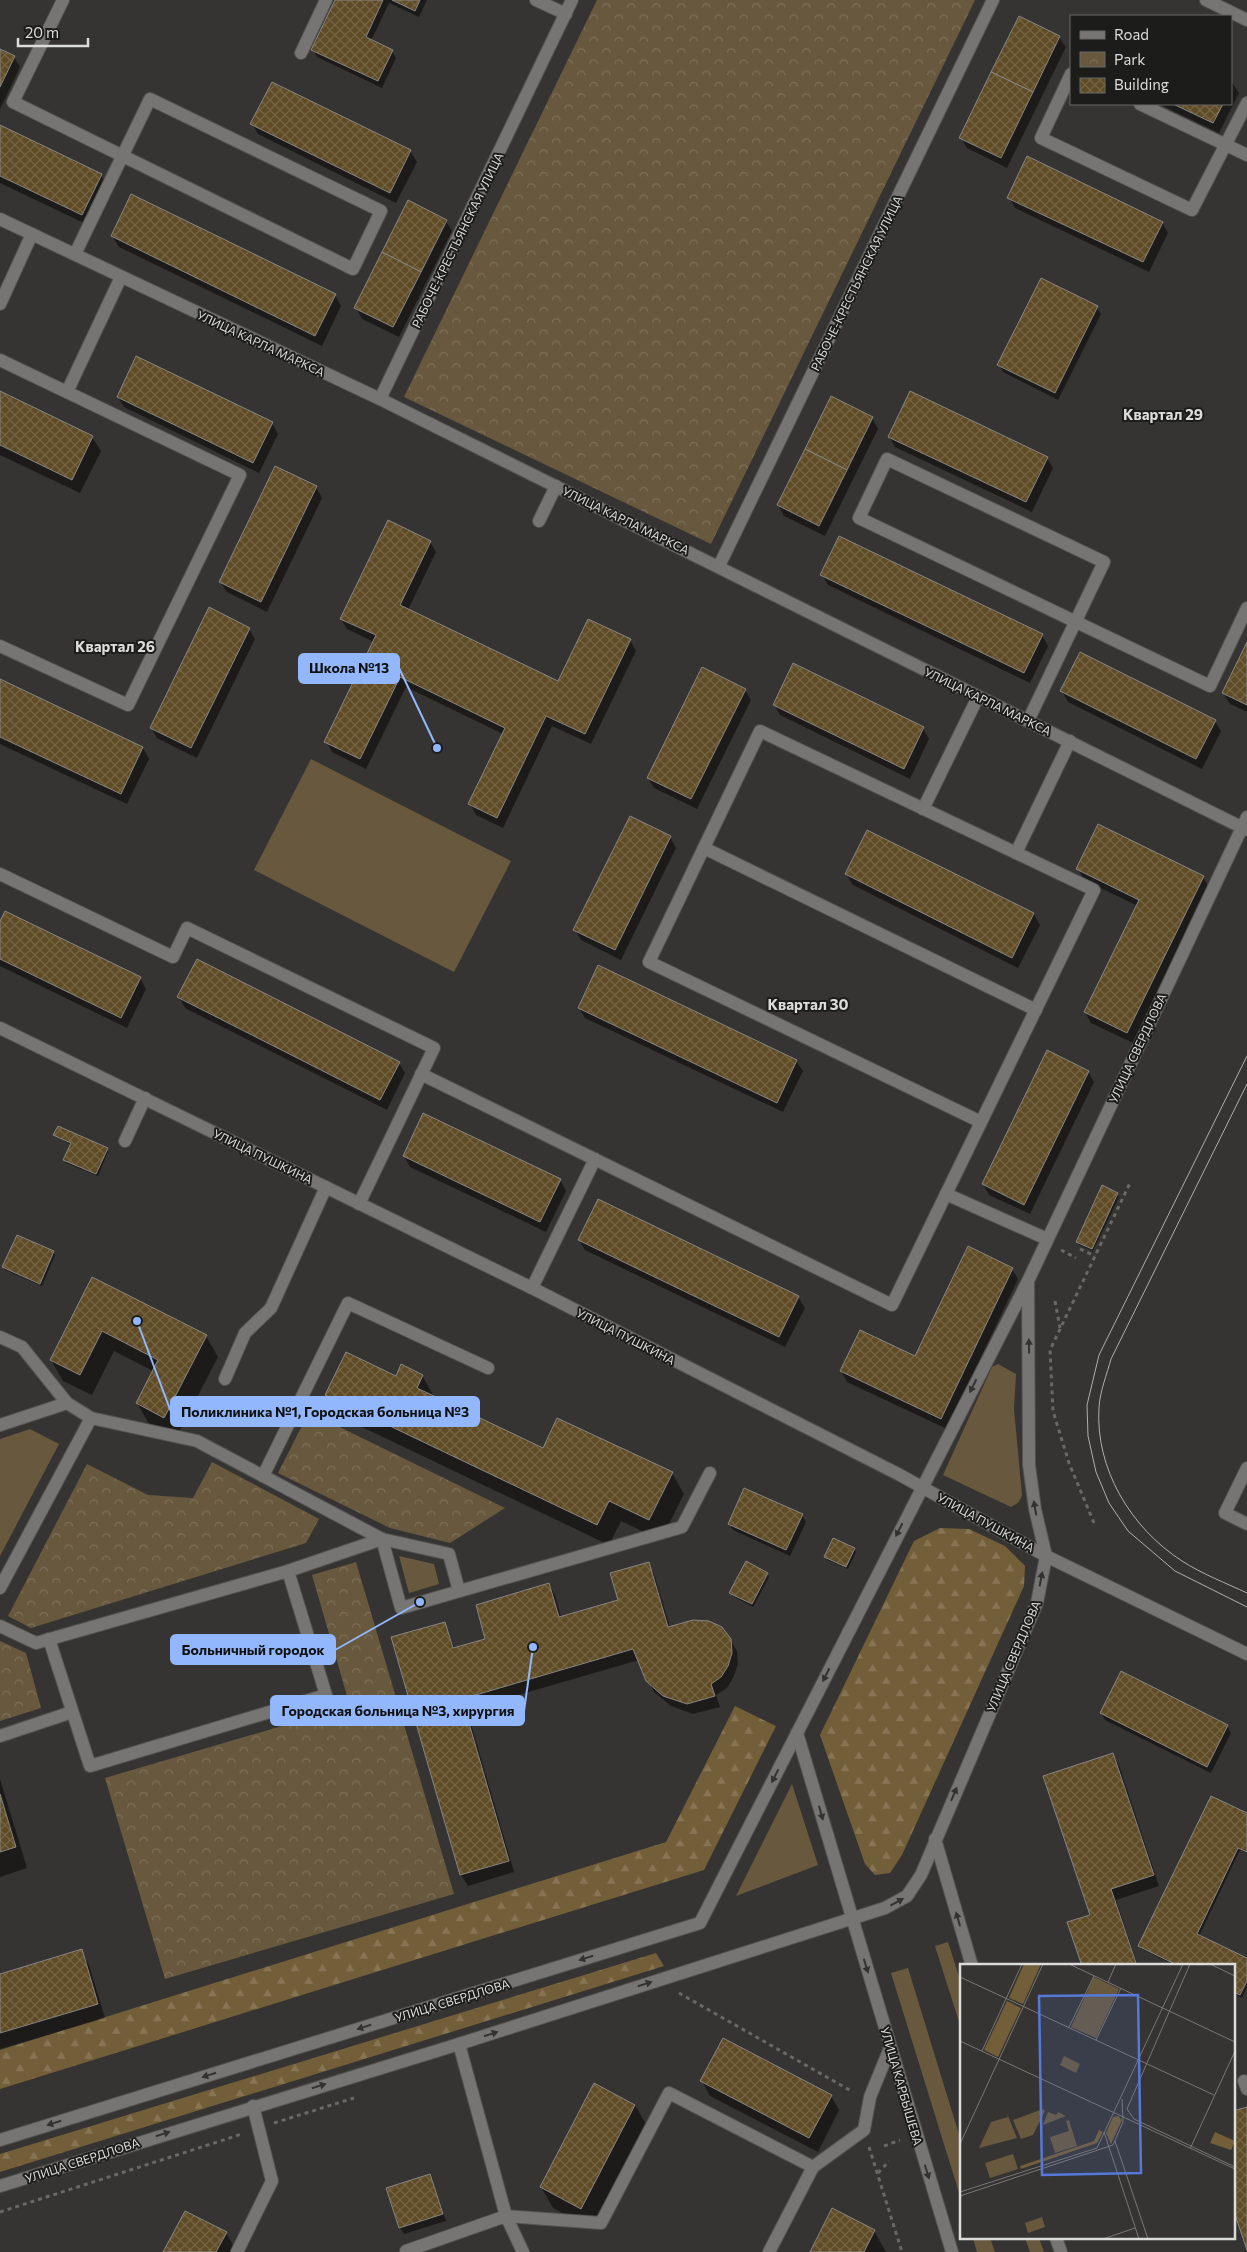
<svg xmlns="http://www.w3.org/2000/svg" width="1247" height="2252" viewBox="0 0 1247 2252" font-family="Commissioner,sans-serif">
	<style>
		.green { fill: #68593e }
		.forest { fill: url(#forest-firs) }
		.park { fill: url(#park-crowns) }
		.shadow { fill: #0007 }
		.building { fill: url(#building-cross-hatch); stroke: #878583 }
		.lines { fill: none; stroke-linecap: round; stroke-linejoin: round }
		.minor-casing { stroke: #525250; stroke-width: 14 }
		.path { stroke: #686866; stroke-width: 3; stroke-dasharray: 4 4; stroke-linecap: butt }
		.minor { stroke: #777573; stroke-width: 12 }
		.tram { stroke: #aeaeac; stroke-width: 1 }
		.oneway { fill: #333231 }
		.labels { text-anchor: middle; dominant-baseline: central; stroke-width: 4; stroke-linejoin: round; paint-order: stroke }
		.street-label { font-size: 12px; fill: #dcdcda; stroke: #1c1c1b }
		.quarter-label { font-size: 15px; font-weight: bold; fill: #dcdcda; stroke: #1c1c1b }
		.inset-road { fill: none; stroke: #787775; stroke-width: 1 }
		.view { fill: #5679d9; fill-opacity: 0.15; stroke: #5679d9; stroke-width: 2.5 }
		.inset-edge { fill: none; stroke: #dcdcda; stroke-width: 2.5 }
		.leader { fill: none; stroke: #92b7fd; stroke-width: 2 }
		.callout-dot { fill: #92b7fd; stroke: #1c1c1b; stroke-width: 2 }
		.callout { fill: #92b7fd; stroke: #92b7fd; stroke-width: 2 }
		.callout-label { font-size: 14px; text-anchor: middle; font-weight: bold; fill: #111 }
	</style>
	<defs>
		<pattern id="forest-firs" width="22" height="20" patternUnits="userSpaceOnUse" patternTransform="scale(1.25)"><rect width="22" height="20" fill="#725e38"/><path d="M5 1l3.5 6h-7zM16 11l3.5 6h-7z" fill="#867454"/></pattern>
		<pattern id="park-crowns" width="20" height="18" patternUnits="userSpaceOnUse" patternTransform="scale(1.25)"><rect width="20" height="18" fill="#68593e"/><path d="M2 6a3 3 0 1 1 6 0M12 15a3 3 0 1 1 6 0" fill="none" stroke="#7d7059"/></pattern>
		<pattern id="building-cross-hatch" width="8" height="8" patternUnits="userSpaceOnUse" patternTransform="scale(1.25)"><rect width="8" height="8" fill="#5f4c26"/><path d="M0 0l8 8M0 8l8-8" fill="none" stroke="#756545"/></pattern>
	</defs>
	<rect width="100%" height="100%" fill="#353432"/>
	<g class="green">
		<path d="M311 759 511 861 454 972 254 870Z"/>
		<path d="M998 1364 1016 1374 1014 1409 1022 1495 1019 1502 1011 1507 943 1475 992 1367Z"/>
		<path d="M30 1429 59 1444 0 1556V1439Z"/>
		<path d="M399 1556 434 1564 439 1584 409 1593Z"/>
		<path d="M792 1784 818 1865 736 1896Z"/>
		<path d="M948 1942 961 1983V2028L935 1946Z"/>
		<path d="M908 1968 961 2141V2199L891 1973Z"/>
		<path d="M973 2238H990L995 2252H977Z"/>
		<path d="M1025 2238H1039L1044 2252H1030Z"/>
	</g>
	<g class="forest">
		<path d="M940 1528 969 1529 1005 1546 1025 1566 1024 1586 902 1855 890 1873 875 1875 865 1864 820 1735 914 1541Z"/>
		<path d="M735 1706 776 1726 704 1870 0 2089V2050L666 1842Z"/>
		<path d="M656 1953 664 1966 0 2172V2154Z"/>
	</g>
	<g class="park">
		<path d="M597 0H975L711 544 404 397Z"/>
		<path d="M309 1412 505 1508 450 1543 390 1528 278 1473Z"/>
		<path d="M212 1462 319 1519 306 1543 31 1628 8 1616 87 1464 148 1495 193 1498Z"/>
		<path d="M356 1562 454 1894 165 1979 105 1778 350 1706 312 1575Z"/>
		<path d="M0 1641 26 1653 41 1708 0 1721Z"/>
	</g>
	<g class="shadow">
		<path d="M336 0H427L419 17 389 3 371 41 392 51 396 58 382 88 317 57 313 50Z"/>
		<path d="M1059 37 1066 47 1007 168 967 148 961 138Z"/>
		<path d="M0 50 14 57 20 67 0 109Z"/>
		<path d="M1231 81 1239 93 1219 133 1159 104H1231Z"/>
		<path d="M272 83 410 151 417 162 396 203 258 134 252 124Z"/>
		<path d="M0 127 101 175 107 186 88 225 0 183Z"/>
		<path d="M1009 197 1162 222 1168 233 1149 272 1015 208Z"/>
		<path d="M446 221 452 231 399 337 362 319 356 308Z"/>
		<path d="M112 236 335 295 341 306 322 346 119 247Z"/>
		<path d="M1097 307 1101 314 1058 400 1003 372 999 365Z"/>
		<path d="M0 392 92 437 101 451 80 493 0 455Z"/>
		<path d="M118 397 272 423 278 434 259 473 124 407Z"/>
		<path d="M872 418 878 429 825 536 784 516 778 505Z"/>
		<path d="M889 436 1047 458 1053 468 1032 512 895 447Z"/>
		<path d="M316 487 322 498 267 612 227 592 220 582Z"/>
		<path d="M430 542 436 552 408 610 559 683 630 640 636 651 591 744 552 726 503 828 476 815 470 804 503 734 406 687 366 769 332 752 326 741 374 642 347 629 341 619Z"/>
		<path d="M822 575 1042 635 1048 646 1030 683 828 585Z"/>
		<path d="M249 629 255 639 197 758 157 738 151 728Z"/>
		<path d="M1247 644V712L1230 704 1223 693Z"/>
		<path d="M0 680 143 748 149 759 127 804 0 744Z"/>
		<path d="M745 690 751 700 697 809 654 788 648 778Z"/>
		<path d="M1062 691 1215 721 1221 731 1202 769 1068 702Z"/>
		<path d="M774 704 923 728 929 739 910 779 780 715Z"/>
		<path d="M868 832 1034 914 1040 925 1018 968 853 885 846 874Z"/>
		<path d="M670 837 676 848 621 960 581 940 575 930Z"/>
		<path d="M1078 869 1203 877 1209 888 1133 1043 1091 1023 1085 1012 1138 906 1084 880Z"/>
		<path d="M0 924 140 978 146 989 127 1028 0 966Z"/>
		<path d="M179 997 399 1063 405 1073 387 1110 185 1008Z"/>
		<path d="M579 1008 796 1061 803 1071 783 1112 585 1018Z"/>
		<path d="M1088 1071 1094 1082 1030 1214 989 1195 983 1184Z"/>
		<path d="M55 1135 107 1149 108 1152 98 1176 66 1163 65 1160 71 1145Z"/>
		<path d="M404 1156 560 1180 566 1191 546 1232 410 1167Z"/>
		<path d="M1117 1194 1119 1197 1093 1251 1079 1245 1077 1242Z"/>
		<path d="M599 1200 798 1297 805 1308 785 1347 585 1250 579 1240Z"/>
		<path d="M17 1236 54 1252 55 1255 42 1286 5 1270 3 1267Z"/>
		<path d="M1012 1269 1018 1279 947 1429 847 1382 841 1371 916 1358Z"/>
		<path d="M92 1279 206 1336 218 1357 176 1438 149 1424 137 1403 153 1371 114 1351 92 1395 63 1381 51 1360Z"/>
		<path d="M422 1375 434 1397 543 1450 672 1473 684 1494 661 1540 621 1521 609 1545 339 1416 327 1395 396 1378Z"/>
		<path d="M802 1515 806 1522 790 1556 733 1530 729 1523Z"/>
		<path d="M854 1549 856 1552 848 1569 827 1560 826 1557Z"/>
		<path d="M648 1563 654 1574 670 1627 730 1640 737 1651 738 1664 733 1678 727 1688 716 1695 720 1707 693 1714 671 1706 654 1692 639 1660 467 1710 514 1872 468 1886 461 1875 393 1638 444 1623 455 1649 487 1640 549 1584 555 1595 561 1617 620 1601Z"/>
		<path d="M767 1573 769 1577 753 1607 733 1596 731 1593Z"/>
		<path d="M1101 1713 1227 1726 1231 1733 1211 1773 1105 1720Z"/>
		<path d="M1113 1754 1119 1765 1159 1886 1116 1900 1138 1966H1083Z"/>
		<path d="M0 1779 27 1868 0 1877Z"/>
		<path d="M1247 1814V1853L1240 1850 1199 1936 1247 1959V1987L1242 1998 1233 1993V1966H1176L1142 1949 1140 1946Z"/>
		<path d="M81 1951 89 1965 105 2018 0 2049V1975Z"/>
		<path d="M702 2081 831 2096 839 2110 818 2152 710 2096Z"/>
		<path d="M635 2105 647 2126 593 2229 553 2208 541 2187Z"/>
		<path d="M430 2175 446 2221 404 2234 400 2227Z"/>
		<path d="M874 2231 886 2252H812Z"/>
		<path d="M226 2233 237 2252H165Z"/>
	</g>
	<g class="building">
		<path d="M335 0H383L366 37 393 50 378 81 311 50Z"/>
		<path d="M392 0H420L415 11Z"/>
		<path d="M1019 16 1060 36 1033 92 991 72Z"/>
		<path d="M0 49 15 56 0 87Z"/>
		<path d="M991 72 1033 92 1001 158 959 138Z"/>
		<path d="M272 82 411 150 390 193 250 124Z"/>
		<path d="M1173 104H1223L1213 123Z"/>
		<path d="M0 125 102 174 82 215 0 176Z"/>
		<path d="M1027 156 1163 222 1143 262 1007 198Z"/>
		<path d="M131 194 336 294 315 336 111 236Z"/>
		<path d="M408 200 447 220 421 272 382 252Z"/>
		<path d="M382 252 421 272 393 327 354 308Z"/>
		<path d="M1041 278 1098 306 1055 393 997 365Z"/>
		<path d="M136 356 273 422 253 463 117 397Z"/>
		<path d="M0 391 93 436 72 480 0 445Z"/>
		<path d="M910 391 1048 457 1026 502 888 437Z"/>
		<path d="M831 396 873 417 847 470 805 449Z"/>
		<path d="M805 449 847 470 819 526 777 505Z"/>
		<path d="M275 466 317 486 261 602 219 582Z"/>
		<path d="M388 520 431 541 400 605 558 681 588 619 631 639 585 734 546 716 497 818 468 804 505 728 400 677 360 759 324 742 376 635 340 619Z"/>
		<path d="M839 536 1043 634 1024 673 820 575Z"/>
		<path d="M209 607 250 628 191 748 150 728Z"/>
		<path d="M1247 642V705L1222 693Z"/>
		<path d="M1080 652 1216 720 1196 759 1060 691Z"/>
		<path d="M793 663 924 727 904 769 773 705Z"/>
		<path d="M702 667 746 689 691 799 647 778Z"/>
		<path d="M0 679 143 747 121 794 0 737Z"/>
		<path d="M630 816 671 836 615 950 573 930Z"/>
		<path d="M1098 824 1204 876 1127 1033 1084 1012 1139 900 1076 869Z"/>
		<path d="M867 830 1034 913 1012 958 845 874Z"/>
		<path d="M5 911 141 977 121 1018 0 959V921Z"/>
		<path d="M197 959 400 1062 380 1100 177 997Z"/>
		<path d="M598 965 797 1060 777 1103 578 1008Z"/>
		<path d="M1047 1050 1089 1071 1024 1205 982 1184Z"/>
		<path d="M423 1113 561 1179 540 1222 403 1156Z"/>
		<path d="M58 1126 108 1148 96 1174 63 1160 71 1143 53 1135Z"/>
		<path d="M1102 1185 1118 1193 1092 1249 1076 1242Z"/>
		<path d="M598 1199 799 1296 779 1337 578 1240Z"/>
		<path d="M17 1235 54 1251 40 1284 2 1267Z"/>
		<path d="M968 1246 1013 1268 941 1419 840 1371 860 1330 915 1356Z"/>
		<path d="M92 1277 207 1335 164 1418 136 1403 158 1360 102 1331 80 1375 50 1360Z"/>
		<path d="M346 1352 396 1376 401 1364 423 1375 417 1388 543 1448 557 1418 673 1472 649 1520 609 1501 597 1525 325 1395Z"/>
		<path d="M744 1488 803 1514 786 1550 728 1524Z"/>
		<path d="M833 1538 855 1548 846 1567 824 1557Z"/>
		<path d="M746 1561 768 1573 752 1604 729 1593Z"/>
		<path d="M649 1562 668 1627 693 1620 709 1621 722 1627 731 1639 732 1653 728 1666 721 1677 711 1684 715 1696 687 1704 663 1696 646 1681 633 1649 462 1699 509 1861 460 1875 391 1637 445 1622 453 1648 485 1639 476 1605 549 1583 559 1617 618 1600 610 1573Z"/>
		<path d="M1121 1671 1228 1725 1207 1767 1100 1713Z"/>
		<path d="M1113 1753 1154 1875 1111 1889 1137 1966H1082L1067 1922 1090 1915 1043 1776Z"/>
		<path d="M0 1794 16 1847 0 1852Z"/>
		<path d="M1211 1796 1247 1813V1852L1238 1848 1197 1934 1247 1958V1981L1240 1995 1233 1992V1966H1179L1138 1946Z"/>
		<path d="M82 1949 98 2004 0 2033V1974Z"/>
		<path d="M723 2038 832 2095 809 2138 700 2081Z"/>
		<path d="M594 2083 635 2105 581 2209 540 2187Z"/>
		<path d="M1247 2107V2250L1233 2209V2111Z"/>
		<path d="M430 2174 443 2214 399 2228 386 2188Z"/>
		<path d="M832 2208 875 2230 864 2252H810Z"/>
		<path d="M185 2211 227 2232 216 2252H163Z"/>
	</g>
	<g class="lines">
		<defs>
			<g id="minor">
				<path d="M63 0 13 102 353 269 381 211 150 99 75 254"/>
				<path d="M536 0 566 14"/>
				<path d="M1206 0 1247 20"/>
				<path d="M301 53 326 0"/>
				<path d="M1071 74 1041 138 1192 210 1247 103"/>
				<path d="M1140 104 1247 155"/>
				<path d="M0 219 380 399 1247 830"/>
				<path d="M0 304 32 234"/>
				<path d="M0 360 240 475 128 705 0 646"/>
				<path d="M67 392 121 277"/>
				<path d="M380 399 572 0"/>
				<path d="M539 521 556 486"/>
				<path d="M719 566 993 0"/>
				<path d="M1028 721 1104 562 887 459 859 518 1210 686 1247 608"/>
				<path d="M923 809 978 697"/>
				<path d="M704 848 1036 1010"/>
				<path d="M1016 853 1070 741"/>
				<path d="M0 874 173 957 187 928 434 1048 359 1204"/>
				<path d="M0 1028 532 1288 900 1475 1046 1556 1247 1654"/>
				<path d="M421 1074 892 1305C959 1166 1027 1028 1094 890L760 731 649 962 981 1122"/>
				<path d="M125 1141 145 1098"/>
				<path d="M946 1194 1047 1239"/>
				<path d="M532 1288 595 1159"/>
				<path d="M0 1337 22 1347 67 1403 91 1418 197 1441 382 1539 449 1554 459 1591"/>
				<path d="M225 1379 245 1333 271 1308 326 1187"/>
				<path d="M0 1425 67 1403"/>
				<path d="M1247 1468 1225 1513 1247 1524"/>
				<path d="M263 1476 348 1303 488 1368"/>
				<path d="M382 1539 401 1608 682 1527 710 1473"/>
				<path d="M0 1588 91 1418"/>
				<path d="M0 1626 36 1643 288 1571 382 1539"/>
				<path d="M49 1639 90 1766 326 1695 288 1571"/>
				<path d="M797 1733 952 2252"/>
				<path d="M0 1736 72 1712"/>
				<path d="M935 1839 972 1966"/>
				<path d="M459 2044 506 2216 601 2223 669 2093 813 2167 864 2130 870 2097 890 2048"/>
				<path d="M1247 2083 1244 2081 1247 2089"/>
				<path d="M0 2140 700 1923 1028 1281 1247 817"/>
				<path d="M0 2186 459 2044 885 1908 907 1896 921 1875 1037 1603 1046 1556 1035 1509 1029 1465 1028 1283"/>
				<path d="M1056 2238 1061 2252"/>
				<path d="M406 2251 506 2216 523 2252"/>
				<path d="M237 2252 272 2181 253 2106"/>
				<path d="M769 2252 813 2167"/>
			</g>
		</defs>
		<use href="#minor" class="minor-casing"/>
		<g class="path">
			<path d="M1080 1249 1095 1256"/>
			<path d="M1061 1250 1076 1258"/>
			<path d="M1055 1301 1060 1328"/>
			<path d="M1094 1523 1069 1463 1053 1411 1050 1350 1131 1181"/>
			<path d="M679 1993 853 2092"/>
			<path d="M274 2123 354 2098"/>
			<path d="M884 2146 900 2140"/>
			<path d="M869 2147 902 2252"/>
			<path d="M878 2173 889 2161"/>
			<path d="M0 2212 242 2134"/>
		</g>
		<use href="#minor" class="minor"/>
		<g class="tram">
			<path d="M1247 1056 1099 1355 1087 1405 1088 1436 1096 1472 1109 1503 1128 1531 1175 1571 1247 1607"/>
			<path d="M1247 1084 1111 1359C1107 1374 1100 1391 1099 1407 1095 1469 1131 1528 1182 1561 1202 1574 1226 1583 1247 1593"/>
		</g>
	</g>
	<defs><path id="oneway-solid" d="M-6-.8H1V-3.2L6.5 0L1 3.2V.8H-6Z" transform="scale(1.25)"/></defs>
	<g class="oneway">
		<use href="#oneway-solid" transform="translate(1029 1346) rotate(-91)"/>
		<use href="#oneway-solid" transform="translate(973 1386) rotate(117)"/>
		<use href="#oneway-solid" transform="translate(1035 1508) rotate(-100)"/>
		<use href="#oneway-solid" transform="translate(899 1530) rotate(117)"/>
		<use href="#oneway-solid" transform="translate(1041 1579) rotate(-79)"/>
		<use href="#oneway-solid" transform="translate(826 1675) rotate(117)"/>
		<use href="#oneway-solid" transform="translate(775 1776) rotate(117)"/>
		<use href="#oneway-solid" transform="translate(954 1794) rotate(-67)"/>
		<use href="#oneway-solid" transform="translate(821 1813) rotate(74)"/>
		<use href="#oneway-solid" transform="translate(897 1902) rotate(-29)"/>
		<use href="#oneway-solid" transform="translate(958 1919) rotate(-106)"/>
		<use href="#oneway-solid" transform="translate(586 1958) rotate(163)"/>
		<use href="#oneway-solid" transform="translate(866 1966) rotate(73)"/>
		<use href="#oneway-solid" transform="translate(645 1984) rotate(-18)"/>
		<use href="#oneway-solid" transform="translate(364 2027) rotate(163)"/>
		<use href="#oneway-solid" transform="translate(491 2034) rotate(-18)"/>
		<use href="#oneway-solid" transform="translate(209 2075) rotate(163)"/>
		<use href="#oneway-solid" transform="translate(319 2086) rotate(-17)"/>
		<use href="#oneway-solid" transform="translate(54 2123) rotate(163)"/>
		<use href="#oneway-solid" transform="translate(163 2134) rotate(-18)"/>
		<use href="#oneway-solid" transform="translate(927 2172) rotate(73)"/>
	</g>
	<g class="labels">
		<g class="street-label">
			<text transform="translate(457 240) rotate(-64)">РАБОЧЕ-КРЕСТЬЯНСКАЯ УЛИЦА</text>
			<text transform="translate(856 283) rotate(-64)">РАБОЧЕ-КРЕСТЬЯНСКАЯ УЛИЦА</text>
			<text transform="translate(261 343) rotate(25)">УЛИЦА КАРЛА МАРКСА</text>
			<text transform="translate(626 520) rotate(26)">УЛИЦА КАРЛА МАРКСА</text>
			<text transform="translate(988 701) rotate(26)">УЛИЦА КАРЛА МАРКСА</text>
			<text transform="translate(1137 1048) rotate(-65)">УЛИЦА СВЕРДЛОВА</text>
			<text transform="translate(263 1156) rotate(26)">УЛИЦА ПУШКИНА</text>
			<text transform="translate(626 1336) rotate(27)">УЛИЦА ПУШКИНА</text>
			<text transform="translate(986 1522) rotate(29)">УЛИЦА ПУШКИНА</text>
			<text transform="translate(1013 1656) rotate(-67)">УЛИЦА СВЕРДЛОВА</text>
			<text transform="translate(452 2000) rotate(-17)">УЛИЦА СВЕРДЛОВА</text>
			<text transform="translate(902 2086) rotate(74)">УЛИЦА КАРБЫШЕВА</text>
			<text transform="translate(82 2160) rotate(-18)">УЛИЦА СВЕРДЛОВА</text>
		</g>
		<g class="quarter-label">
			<text x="1163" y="414">Квартал 29</text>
			<text x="115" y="646">Квартал 26</text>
			<text x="808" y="1004">Квартал 30</text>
		</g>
	</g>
	<g transform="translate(960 1964)">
		<rect width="275" height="275" fill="#353432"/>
		<path d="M104 92 120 100 116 109 100 101ZM83 145 85 147 73 171 61 175 53 156ZM82 253 85 263 68 269 65 259Z" fill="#68593e"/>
		<path d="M64 0H81L63 40 49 34ZM47 37 61 44 38 93 24 86ZM158 152 162 156 151 180 146 169 153 153ZM139 166 143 168 137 179 61 205 60 202 134 177ZM255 168 275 177 271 186 250 179Z" fill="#725e38"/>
		<path d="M134 13 159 25 136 74 111 63ZM46 147 57 174 19 184 31 158 48 153ZM88 148 96 151 98 148 106 152 83 161ZM109 156 117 182 95 189 90 173 109 167 106 157ZM53 190 58 205 30 214 25 199Z" fill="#68593e"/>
		<path class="inset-road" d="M109 0 275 78M230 0 167 145 174 155 275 203M250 0 275 12M0 13 254 131M148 18 156 0M109 63 134 12M136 76 161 24M0 77 275 205M22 87 62 0M144 168 179 275M155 177 188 275M0 180 83 0M230 185 275 87M0 228 137 184 223 0M0 232 153 181 163 158 162 135M143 275 175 264"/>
		<path class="view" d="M178 31 181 209 82 211 79 32Z"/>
		<rect width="275" height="275" class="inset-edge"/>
	</g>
	<path class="leader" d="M437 748L399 668M137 1321L171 1412M420 1602L335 1650M533 1647L524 1711"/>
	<g class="callout-dot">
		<circle cx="437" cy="748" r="5"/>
		<circle cx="137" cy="1321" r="5"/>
		<circle cx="420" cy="1602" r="5"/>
		<circle cx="533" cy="1647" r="5"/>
	</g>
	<g class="callout">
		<rect x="299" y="654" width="100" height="29" rx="5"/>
		<rect x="171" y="1397" width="308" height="29" rx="5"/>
		<rect x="171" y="1635" width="164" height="29" rx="5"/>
		<rect x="271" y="1696" width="253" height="29" rx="5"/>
	</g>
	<g class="callout-label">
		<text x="349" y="673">Школа №13</text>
		<text x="325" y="1417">Поликлиника №1, Городская больница №3</text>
		<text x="253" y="1655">Больничный городок</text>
		<text x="398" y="1716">Городская больница №3, хирургия</text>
	</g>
	<rect x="1070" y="15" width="162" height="90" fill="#1c1c1b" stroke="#696967"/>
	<rect x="1080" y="31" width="25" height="8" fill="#777573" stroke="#696967"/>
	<text x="1114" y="40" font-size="15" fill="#dcdcda">Road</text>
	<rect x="1080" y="52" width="25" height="15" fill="url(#park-crowns)" stroke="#696967"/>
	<text x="1114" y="65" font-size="15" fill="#dcdcda">Park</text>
	<rect x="1080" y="78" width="25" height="15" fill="url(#building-cross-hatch)" stroke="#696967"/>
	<text x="1114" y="90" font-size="15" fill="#dcdcda">Building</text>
	<path d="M18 38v8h70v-8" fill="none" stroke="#dcdcda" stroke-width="2.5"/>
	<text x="25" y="38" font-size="15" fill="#dcdcda" stroke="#1c1c1b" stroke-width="4" paint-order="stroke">20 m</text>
</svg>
